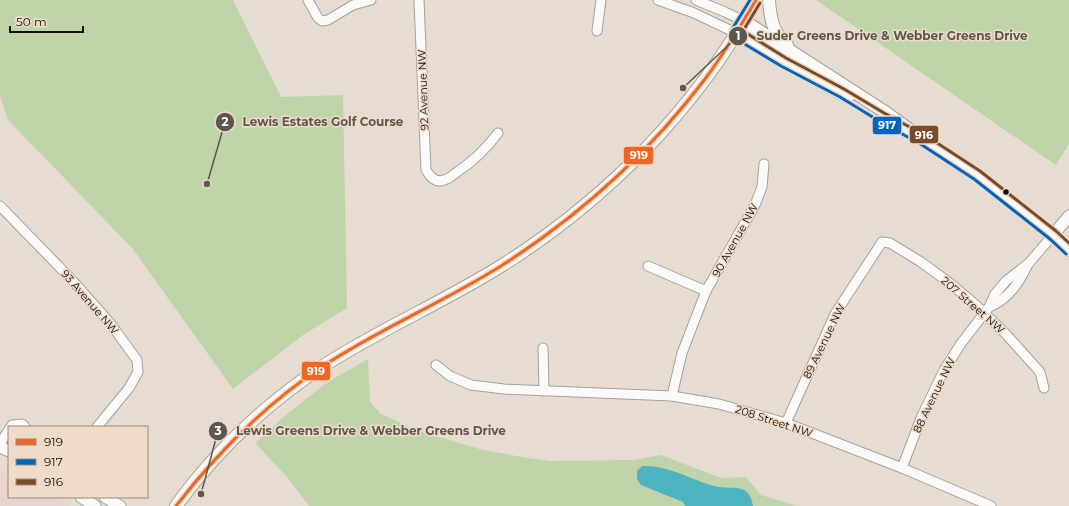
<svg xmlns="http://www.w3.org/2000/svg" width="1069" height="506" viewBox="0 0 1069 506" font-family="Montserrat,sans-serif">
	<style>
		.education { fill: #e8d4d1 }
		.green { fill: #bfd4a8 }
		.water { fill: #4eb4bf }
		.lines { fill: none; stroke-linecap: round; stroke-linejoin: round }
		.minor-casing { stroke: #a8a098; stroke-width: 11 }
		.tertiary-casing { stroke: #a8a098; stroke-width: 13 }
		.secondary-casing { stroke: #a8a098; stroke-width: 14 }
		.minor { stroke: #fbfaf8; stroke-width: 9 }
		.tertiary { stroke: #fbfaf8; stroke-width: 11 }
		.secondary { stroke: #fbfaf8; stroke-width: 12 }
		.bus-1-casing { stroke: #f0dbc9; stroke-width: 6 }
		.bus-2-casing { stroke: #f0dbc9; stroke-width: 6 }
		.bus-3-casing { stroke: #f0dbc9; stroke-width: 6 }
		.bus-1 { stroke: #f26522; stroke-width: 3 }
		.bus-2 { stroke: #0065bd; stroke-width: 3 }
		.bus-3 { stroke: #7a4b2a; stroke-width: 3 }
		.bus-dot { fill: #150f08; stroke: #f0dbc9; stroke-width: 1.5 }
		.labels { text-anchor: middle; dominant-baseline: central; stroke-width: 3; stroke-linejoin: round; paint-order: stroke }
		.street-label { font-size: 11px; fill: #150f08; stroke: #f0dbc9 }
		.leader { fill: none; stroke: #5e574f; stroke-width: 1.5 }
		.callout-dot { fill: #5e574f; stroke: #f0dbc9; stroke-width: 1.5 }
		.mark-label { font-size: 12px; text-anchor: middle; font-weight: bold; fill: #fff }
		.callout-label { font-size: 12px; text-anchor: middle; font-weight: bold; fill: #5e574f; stroke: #f0dbc9; stroke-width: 3; stroke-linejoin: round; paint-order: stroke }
		.line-badge { stroke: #f0dbc9; stroke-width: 1.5 }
		.badge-label { font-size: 11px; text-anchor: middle; font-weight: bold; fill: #fff }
	</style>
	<rect width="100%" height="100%" fill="#e7dcd2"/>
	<path class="education" d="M0 470 9 474V497H56L70 506H0Z"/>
	<g class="green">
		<path d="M0 0H233L281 97 343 95 347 308 303 335 233 389 132 248 8 120 0 96Z"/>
		<path d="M816 0H1069V144L1056 165Z"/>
		<path d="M368 359 370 402 381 414 416 430 483 450 528 458 551 461 635 460 661 455 721 478 746 477 761 495 797 506H309L287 477 255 443C281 419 307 396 336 377 347 371 358 365 368 359Z"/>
	</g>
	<path class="water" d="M642 466C668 465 690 479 714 486 724 489 734 486 744 490 750 493 752 500 753 506H685L683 502 641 485 637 479V471Z"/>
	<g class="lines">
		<defs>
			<g id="minor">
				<path d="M308 0 318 18 322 21 328 20 353 5 371 0"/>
				<path d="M419 0 426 170C430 177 436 183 444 180 449 179 453 175 457 172 474 161 486 149 498 133"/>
				<path d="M658 0 694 13 736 33"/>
				<path d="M696 0 725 12 744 21"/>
				<path d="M597 31 601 0"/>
				<path d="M0 206 73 281 110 323 137 360 138 372 129 388 97 427"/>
				<path d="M648 266 706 291"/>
				<path d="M989 307C1008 300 1020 282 1028 264"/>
				<path d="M543 348 544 391"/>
				<path d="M436 365 450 376 471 385 504 389 672 396 719 404 786 423 902 468 991 506"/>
				<path d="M672 396 682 353 706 291 755 205 762 187 764 164"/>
				<path d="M786 423 835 314 882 242 890 243 921 262 951 284 978 307 1004 332 1040 372 1044 388"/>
				<path d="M11 427 12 425 22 424 25 427"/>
				<path d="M0 444 9 429"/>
				<path d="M902 468 921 418 943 372 960 345 989 307 995 294 1006 281 1029 263 1053 235"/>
			</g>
			<g id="tertiary">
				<path d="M1053 235 1069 216"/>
				<path d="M0 447 9 451"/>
				<path d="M81 497 95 506"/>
				<path d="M105 497 120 506"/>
			</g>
			<g id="secondary">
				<path d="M769 0C770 17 773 34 787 45"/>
				<path d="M744 21 885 112 925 141 977 175 1053 235 1069 250"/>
				<path d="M736 33 784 62 848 97"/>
				<path d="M176 506C215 452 265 405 320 368 378 330 442 303 501 266 606 200 696 109 756 0"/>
			</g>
		</defs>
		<use href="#minor" class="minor-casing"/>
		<use href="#tertiary" class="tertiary-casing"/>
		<use href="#secondary" class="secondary-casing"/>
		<use href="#minor" class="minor"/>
		<use href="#tertiary" class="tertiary"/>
		<use href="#secondary" class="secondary"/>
		<defs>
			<path id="bus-1" d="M176 506C217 453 264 406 320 368 377 330 442 303 501 266 579 216 649 153 705 79 724 54 740 27 756 0"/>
			<path id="bus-2" d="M750 0 731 31V34L733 37 781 66 840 97 879 121 922 145 974 179 1050 239 1066 254"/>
			<path id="bus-3" d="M760 3 743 31 786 58 844 89 884 113 928 137 980 171 1056 231 1069 243"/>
		</defs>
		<use href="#bus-1" class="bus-1-casing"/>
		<use href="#bus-2" class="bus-2-casing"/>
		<use href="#bus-3" class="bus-3-casing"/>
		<use href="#bus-1" class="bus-1"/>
		<use href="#bus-2" class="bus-2"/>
		<use href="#bus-3" class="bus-3"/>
	</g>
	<circle class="bus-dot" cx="1006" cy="192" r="3.5"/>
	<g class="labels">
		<g class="street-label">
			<text transform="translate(423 90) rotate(-92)">92 Avenue NW</text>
			<text transform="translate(735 240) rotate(-61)">90 Avenue NW</text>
			<text transform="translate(90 302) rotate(49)">93 Avenue NW</text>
			<text transform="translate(973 305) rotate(41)">207 Street NW</text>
			<text transform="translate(824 341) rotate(-64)">89 Avenue NW</text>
			<text transform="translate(934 395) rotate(-64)">88 Avenue NW</text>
			<text transform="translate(774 421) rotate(18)">208 Street NW</text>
		</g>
	</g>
	<path class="leader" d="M683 88L738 36M207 184L225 122M201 494L218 431"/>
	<g class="callout-dot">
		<circle cx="683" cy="88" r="4"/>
		<circle cx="207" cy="184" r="4"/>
		<circle cx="201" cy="494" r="4"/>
		<circle cx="738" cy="36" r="10"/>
		<circle cx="225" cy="122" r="10"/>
		<circle cx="218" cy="431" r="10"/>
	</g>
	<g class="mark-label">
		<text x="738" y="40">1</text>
		<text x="225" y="126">2</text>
		<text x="218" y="435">3</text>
	</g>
	<g class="callout-label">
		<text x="892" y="40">Suder Greens Drive &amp; Webber Greens Drive</text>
		<text x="323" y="126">Lewis Estates Golf Course</text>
		<text x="371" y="435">Lewis Greens Drive &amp; Webber Greens Drive</text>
	</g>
	<g class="line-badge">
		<rect x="872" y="116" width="30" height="19" rx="4" fill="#0065bd"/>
		<rect x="909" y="125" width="30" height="19" rx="4" fill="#7a4b2a"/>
		<rect x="623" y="146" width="31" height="19" rx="4" fill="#f26522"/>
		<rect x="301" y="361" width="30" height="20" rx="4" fill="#f26522"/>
	</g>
	<g class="badge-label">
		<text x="887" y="129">917</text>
		<text x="924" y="139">916</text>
		<text x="639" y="159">919</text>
		<text x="316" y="375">919</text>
	</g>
	<rect x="8" y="426" width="140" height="72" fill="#f0dbc9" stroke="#98897c"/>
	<rect x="16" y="439" width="20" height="6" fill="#f26522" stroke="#98897c"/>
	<text x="44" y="446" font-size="12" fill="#150f08">919</text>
	<rect x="16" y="459" width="20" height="6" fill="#0065bd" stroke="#98897c"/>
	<text x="44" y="466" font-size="12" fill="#150f08">917</text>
	<rect x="16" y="479" width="20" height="6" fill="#7a4b2a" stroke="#98897c"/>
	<text x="44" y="486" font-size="12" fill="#150f08">916</text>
	<path d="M10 26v6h73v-6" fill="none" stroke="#150f08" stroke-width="2"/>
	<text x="16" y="26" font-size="12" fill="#150f08" stroke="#f0dbc9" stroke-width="3" paint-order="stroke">50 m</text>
</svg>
